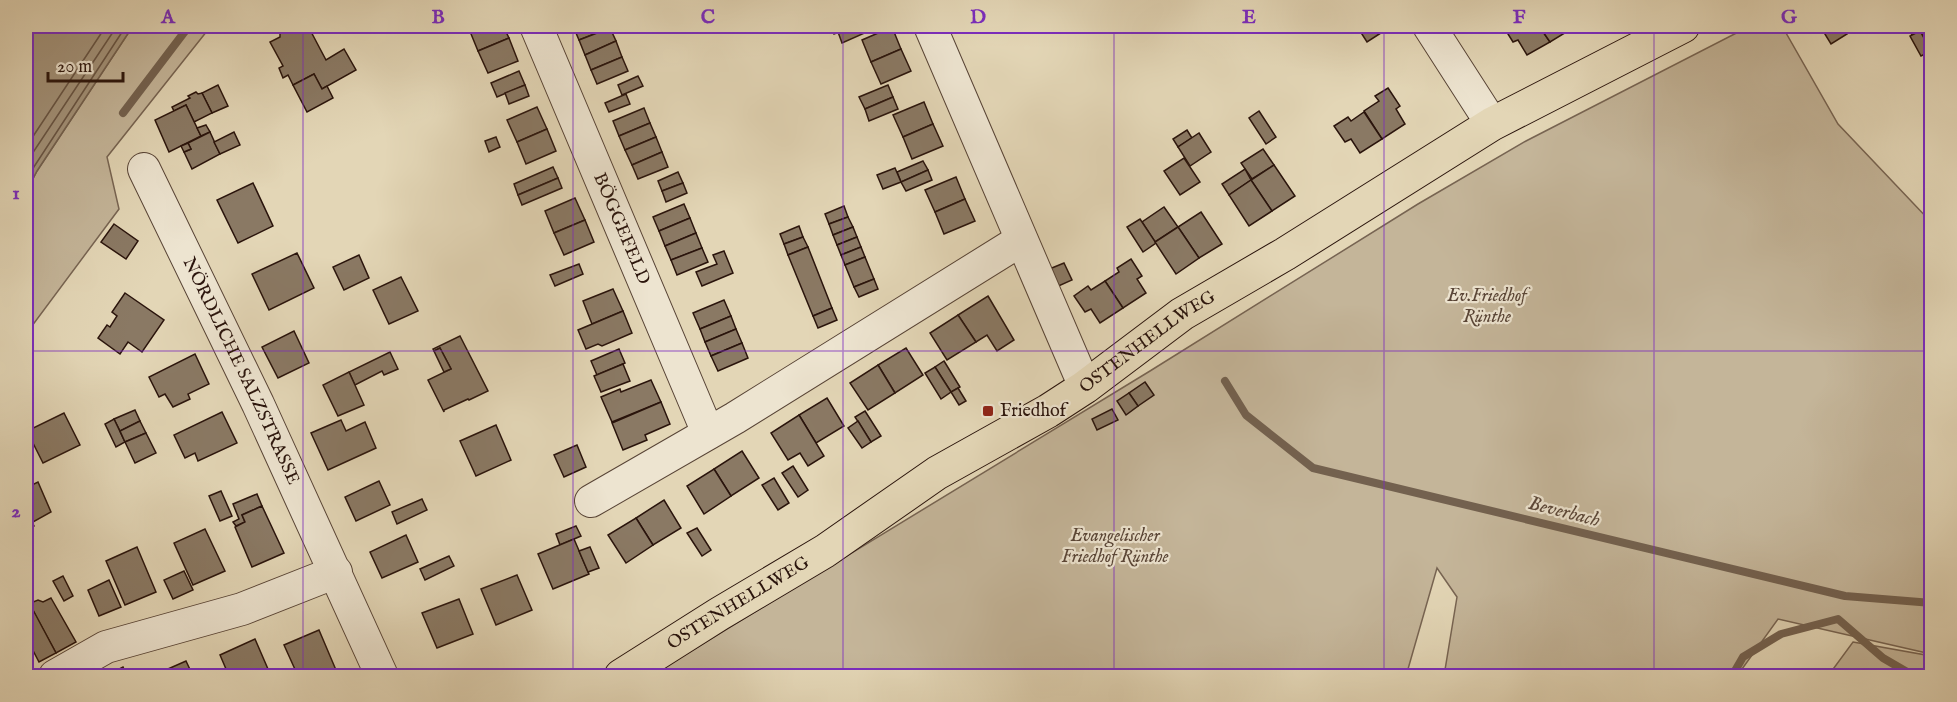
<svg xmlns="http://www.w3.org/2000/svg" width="1957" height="702" viewBox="0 0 1957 702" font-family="'IM FELL English',serif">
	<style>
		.green { fill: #c4b599; stroke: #776452; stroke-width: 1.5 }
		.water { fill: #a4947c; stroke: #73614f; stroke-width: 1.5 }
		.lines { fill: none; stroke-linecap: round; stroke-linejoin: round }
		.shore { stroke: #675444; stroke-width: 1.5 }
		.stream { stroke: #73614f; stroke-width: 8 }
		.building { fill: #8a7964; stroke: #2a140c; stroke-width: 1.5 }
		.minor-casing { stroke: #584436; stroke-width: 34 }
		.major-casing { stroke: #2a140c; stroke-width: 35 }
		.minor { stroke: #ede4d0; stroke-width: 32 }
		.major { stroke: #e3d6b6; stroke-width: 33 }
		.grid { fill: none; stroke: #7b2cbf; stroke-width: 1.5; stroke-opacity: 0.55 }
		.poi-dot { fill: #8f2418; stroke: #ede4d0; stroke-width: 2 }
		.labels { text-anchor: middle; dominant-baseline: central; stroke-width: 4.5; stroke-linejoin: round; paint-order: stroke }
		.street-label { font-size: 18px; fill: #2a140c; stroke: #ede4d0 }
		.park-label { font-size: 18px; font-style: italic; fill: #584436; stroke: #ede4d0 }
		.poi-label { font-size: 18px; fill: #2a140c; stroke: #ede4d0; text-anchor: start }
		.water-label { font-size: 20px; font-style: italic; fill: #5b4739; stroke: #ede4d0 }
		.neatline { fill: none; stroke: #7b2cbf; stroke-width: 2 }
		.grid-label { font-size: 20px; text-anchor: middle; font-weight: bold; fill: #7b2cbf }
	</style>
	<rect width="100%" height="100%" fill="#e3d6b6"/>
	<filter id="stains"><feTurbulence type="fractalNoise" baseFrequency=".00333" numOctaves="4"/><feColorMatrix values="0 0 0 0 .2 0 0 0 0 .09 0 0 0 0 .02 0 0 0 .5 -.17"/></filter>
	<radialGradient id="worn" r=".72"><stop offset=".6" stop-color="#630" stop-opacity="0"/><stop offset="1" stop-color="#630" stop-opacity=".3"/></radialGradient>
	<g class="green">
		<path d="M133 26H211L107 157 119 209 26 334V192L37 171Z"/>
		<path d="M1750 26H1782L1838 124 1931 222V654L1778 619 1737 676H1444L1457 597 1437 568 1406 676H650L1150 371 1418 204 1526 141Z"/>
		<path d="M1853 642 1931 656V676H1828Z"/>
	</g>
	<path class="water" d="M26 26H133L37 171 26 192Z"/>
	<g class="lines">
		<g class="shore">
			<path d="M26 147 106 26"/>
			<path d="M26 163 117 26"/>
			<path d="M26 179 126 26"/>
		</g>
		<g class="stream">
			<path d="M123 113 189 26"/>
			<path d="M1225 381 1246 415 1313 468 1845 596 1932 603"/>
			<path d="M1732 676 1743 657 1781 634 1838 619 1883 658 1914 676"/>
		</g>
	</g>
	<g class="building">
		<path d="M289 26 297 28 308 26 326 60 344 49 356 70 322 89 314 74 293 85 288 75 283 78 279 68 283 66 270 42 280 37V30Z"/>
		<path d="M446 26H468L449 33Z"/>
		<path d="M477 26H503L509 38 478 51 469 29Z"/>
		<path d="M573 26H609L610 28 579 40Z"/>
		<path d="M831 26H854L834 34Z"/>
		<path d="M854 26H864L867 32 842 43 838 32Z"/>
		<path d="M1361 26H1380L1384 31 1367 42 1358 28Z"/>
		<path d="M1503 26H1539L1550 42 1527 55 1518 40 1513 42Z"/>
		<path d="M1539 26H1572L1573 28 1550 42Z"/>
		<path d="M1820 26H1842L1847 34 1831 44Z"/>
		<path d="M1907 26H1932V51L1920 31 1912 35Z"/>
		<path d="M892 27 901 49 871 62 862 40Z"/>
		<path d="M610 28 616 41 585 55 579 40Z"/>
		<path d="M1920 31 1931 51 1921 56 1910 36Z"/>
		<path d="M509 38 518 61 488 73 478 51Z"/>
		<path d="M616 41 622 57 591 70 585 55Z"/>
		<path d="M901 49 911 71 881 84 871 62Z"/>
		<path d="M622 57 628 71 597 84 591 70Z"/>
		<path d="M519 71 525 85 497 97 491 83Z"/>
		<path d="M314 74 322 89 327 86 333 98 307 112 293 85Z"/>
		<path d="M638 76 643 86 622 95 618 85Z"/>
		<path d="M218 85 228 106 212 113 202 93Z"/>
		<path d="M525 85 529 96 509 104 505 93Z"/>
		<path d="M888 85 893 97 865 109 859 97Z"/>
		<path d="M1388 88 1400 106 1396 109 1405 124 1382 139 1364 111 1379 101 1375 96Z"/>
		<path d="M196 92 198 94 202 93 212 113 194 122 186 105 174 111 172 107 190 98 188 96Z"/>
		<path d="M626 94 630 104 609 112 605 103Z"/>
		<path d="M893 97 898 109 869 121 865 109Z"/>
		<path d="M924 102 933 124 903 137 893 115Z"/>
		<path d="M186 105 201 136 169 152 155 120Z"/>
		<path d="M537 107 547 129 517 142 507 120Z"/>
		<path d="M644 108 650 123 619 136 613 121Z"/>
		<path d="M1259 111 1276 137 1266 144 1249 118Z"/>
		<path d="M1364 112 1382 139 1360 153 1351 139 1345 142 1334 126 1348 117 1351 121Z"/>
		<path d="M650 123 656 137 625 150 619 136Z"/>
		<path d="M933 124 943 146 912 159 903 137Z"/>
		<path d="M206 125 210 132 201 136 197 128Z"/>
		<path d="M547 129 556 151 526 164 517 142Z"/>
		<path d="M1187 130 1192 138 1178 147 1173 139Z"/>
		<path d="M210 132 220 154 192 169 184 152 191 149 188 143Z"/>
		<path d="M234 132 240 145 220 154 214 142Z"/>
		<path d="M1199 133 1211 152 1190 166 1178 147Z"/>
		<path d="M496 137 500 147 489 152 485 141Z"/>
		<path d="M656 137 662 152 632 165 625 150Z"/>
		<path d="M188 143 191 149 184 152 181 146Z"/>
		<path d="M1263 149 1274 165 1252 179 1241 163Z"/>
		<path d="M662 152 668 167 638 179 632 165Z"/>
		<path d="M1184 158 1200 182 1180 195 1164 171Z"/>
		<path d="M923 161 928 170 901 182 897 172Z"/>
		<path d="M1274 165 1295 196 1272 211 1251 180Z"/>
		<path d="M553 167 558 178 518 195 514 184Z"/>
		<path d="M895 168 901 182 883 189 877 175Z"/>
		<path d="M1245 169 1251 180 1229 195 1222 184Z"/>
		<path d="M928 170 932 180 906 191 901 182Z"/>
		<path d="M678 172 683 183 662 191 658 181Z"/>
		<path d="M956 177 965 199 935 212 925 190Z"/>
		<path d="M558 178 562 188 522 205 518 195Z"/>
		<path d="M1251 180 1272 211 1249 226 1229 195Z"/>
		<path d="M253 183 273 226 238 243 217 200Z"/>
		<path d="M683 183 687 193 666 202 662 191Z"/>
		<path d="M575 198 585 220 554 233 545 211Z"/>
		<path d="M965 199 975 221 944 234 935 212Z"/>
		<path d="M684 204 690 218 659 231 653 217Z"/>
		<path d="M844 206 848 217 829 224 825 214Z"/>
		<path d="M1164 207 1178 227 1155 242 1142 222Z"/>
		<path d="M1201 212 1222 244 1199 258 1178 227Z"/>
		<path d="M848 217 853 227 833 235 829 224Z"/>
		<path d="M690 218 696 233 665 246 659 231Z"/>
		<path d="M1140 219 1156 243 1143 252 1127 227Z"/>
		<path d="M585 220 594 242 564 255 554 233Z"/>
		<path d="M114 224 138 241 126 259 101 242Z"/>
		<path d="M799 226 803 237 784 244 780 234Z"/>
		<path d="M853 227 857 237 837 245 833 235Z"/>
		<path d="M1178 227 1199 258 1176 274 1155 242Z"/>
		<path d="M696 233 702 248 671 260 665 246Z"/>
		<path d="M803 237 808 247 788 255 784 244Z"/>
		<path d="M857 237 861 247 841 255 837 245Z"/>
		<path d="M808 247 832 308 813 316 788 255Z"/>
		<path d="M861 247 865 257 845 265 841 255Z"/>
		<path d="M702 248 708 262 677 275 671 260Z"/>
		<path d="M724 251 733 273 702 286 696 272 717 264 713 255Z"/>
		<path d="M297 253 314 288 269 310 252 274Z"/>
		<path d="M359 255 369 278 344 290 333 267Z"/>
		<path d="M865 257 874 279 854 287 845 265Z"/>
		<path d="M1131 259 1142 276 1137 279 1146 293 1123 308 1105 281 1119 272 1117 268Z"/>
		<path d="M1064 263 1072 280 1054 288 1047 270Z"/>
		<path d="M579 264 583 274 555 286 550 275Z"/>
		<path d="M401 277 418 311 389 324 373 290Z"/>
		<path d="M874 279 878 289 859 297 854 287Z"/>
		<path d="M1105 281 1123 308 1100 323 1091 309 1085 312 1074 296 1088 286 1091 290Z"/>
		<path d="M613 289 623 311 592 324 583 301Z"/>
		<path d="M125 293 164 320 142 352 128 342 120 354 98 338 107 325 110 327 117 316 112 312Z"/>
		<path d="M988 296 1014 340 997 351 987 335 976 342 958 315Z"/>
		<path d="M724 300 731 316 700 329 693 313Z"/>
		<path d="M832 308 837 320 818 328 813 316Z"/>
		<path d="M623 311 632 333 602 346 598 344 586 349 578 330Z"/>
		<path d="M958 315 976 342 947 360 930 333Z"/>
		<path d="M731 316 736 329 705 342 700 329Z"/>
		<path d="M736 329 742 343 711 356 705 342Z"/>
		<path d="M294 331 309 363 278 378 262 347Z"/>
		<path d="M460 336 488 391 469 400 468 399 444 410V412L428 380 451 369 440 348 434 351 433 349Z"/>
		<path d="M742 343 748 358 718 371 711 356Z"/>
		<path d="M440 348 451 369 444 372 434 351Z"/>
		<path d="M906 348 923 375 895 393 878 365Z"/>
		<path d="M619 349 625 363 597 375 591 361Z"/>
		<path d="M390 352 398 369 384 375 382 371 355 385 349 372Z"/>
		<path d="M195 354 209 384 188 394 190 399 173 407 165 394 159 397 149 377Z"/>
		<path d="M944 361 960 387 951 392 935 367Z"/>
		<path d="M623 364 630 381 601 392 594 376Z"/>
		<path d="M878 365 895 393 868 410 850 383Z"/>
		<path d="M935 367 951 392 941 399 925 373Z"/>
		<path d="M349 372 364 405 338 416 323 385Z"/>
		<path d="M651 380 661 402 612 422 601 397 620 389 621 392Z"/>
		<path d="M1145 382 1154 395 1138 406 1129 393Z"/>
		<path d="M958 388 966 401 959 405 951 392Z"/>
		<path d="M1129 393 1138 406 1126 415 1117 401Z"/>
		<path d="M827 398 844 426 816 443 799 415Z"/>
		<path d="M661 402 670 424 645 435 647 440 623 450 612 423Z"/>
		<path d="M1112 409 1118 420 1097 430 1092 419Z"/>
		<path d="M135 410 140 421 120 431 114 419Z"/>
		<path d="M865 411 881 436 871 442 855 417Z"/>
		<path d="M222 412 237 443 198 461 195 453 185 458 174 435Z"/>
		<path d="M64 413 80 445 43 463 27 431Z"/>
		<path d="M799 415 824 456 808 466 800 453 788 460 771 433Z"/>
		<path d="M114 419 125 442 116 447 105 424Z"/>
		<path d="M341 420 346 431 365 422 376 448 328 470 311 433Z"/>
		<path d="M140 421 146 433 125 442 120 431Z"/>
		<path d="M858 421 871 442 862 448 848 428Z"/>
		<path d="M496 425 511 460 476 476 460 441Z"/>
		<path d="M146 433 156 453 135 463 125 442Z"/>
		<path d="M577 445 586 467 564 477 554 455Z"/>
		<path d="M742 451 759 478 731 496 714 469Z"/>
		<path d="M793 466 808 490 798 497 782 473Z"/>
		<path d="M714 469 731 496 704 514 687 486Z"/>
		<path d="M774 478 789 503 778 510 762 485Z"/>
		<path d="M379 481 390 505 356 521 345 497Z"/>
		<path d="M38 482 51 512 33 522 26 509V488Z"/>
		<path d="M221 491 232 516 220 521 209 496Z"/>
		<path d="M257 494 262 506 242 515 245 522 236 526 233 522 239 519 233 504Z"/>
		<path d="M422 499 427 510 397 524 392 512Z"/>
		<path d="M664 500 681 528 653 545 636 518Z"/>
		<path d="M262 506 284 553 252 567 235 527 245 522 242 515Z"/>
		<path d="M26 510 34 526 26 531Z"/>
		<path d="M636 518 653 545 626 563 608 535Z"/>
		<path d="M576 526 581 536 560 545 556 534Z"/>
		<path d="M697 528 711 550 702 556 687 533Z"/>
		<path d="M205 529 225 571 193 585 174 543Z"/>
		<path d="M406 535 418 562 382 578 370 552Z"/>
		<path d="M574 539 589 574 553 589 538 554Z"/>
		<path d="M137 547 156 592 125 605 106 561Z"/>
		<path d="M590 547 599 568 588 572 579 551Z"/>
		<path d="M449 556 454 566 425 580 420 569Z"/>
		<path d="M184 571 193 590 173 599 164 580Z"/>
		<path d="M517 575 532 610 496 625 481 589Z"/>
		<path d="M63 576 73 596 64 601 53 581Z"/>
		<path d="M109 580 121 607 99 616 88 590Z"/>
		<path d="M51 598 76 642 56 653 31 607 33 602 38 600 43 602Z"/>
		<path d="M459 599 473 634 437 648 422 613Z"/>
		<path d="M32 608 56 653 39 662 26 637V612Z"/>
		<path d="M319 630 336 670 322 676H298L284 645Z"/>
		<path d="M255 639 271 676H229L220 655Z"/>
		<path d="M186 661 193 676H152Z"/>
		<path d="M123 667 127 676H106Z"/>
	</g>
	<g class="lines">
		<defs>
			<g id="minor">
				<path id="s1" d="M536 26 708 433"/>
				<path d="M930 26 1085 387"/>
				<path d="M1429 26 1492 124"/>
				<path id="s2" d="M144 169 258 404 382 676"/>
				<path d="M591 501 735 418 1021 240"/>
				<path d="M55 676 106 647 242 609 336 572"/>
			</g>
			<g id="major">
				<path id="s3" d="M621 676 719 614 825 551 937 473 1048 411 1085 387 1182 314 1285 254 1492 124 1683 26"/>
			</g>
		</defs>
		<use href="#minor" class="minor-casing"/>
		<use href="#major" class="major-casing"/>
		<use href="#minor" class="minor"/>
		<use href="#major" class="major"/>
	</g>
	<path class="grid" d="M303 26V676M573 26V676M843 26V676M1114 26V676M1384 26V676M1654 26V676M26 351H1932"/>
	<rect class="poi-dot" x="982" y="405" width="12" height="12" rx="3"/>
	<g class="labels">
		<g class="street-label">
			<text stroke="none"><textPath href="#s1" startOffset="220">BÖGGEFELD</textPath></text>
			<text stroke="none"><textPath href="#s3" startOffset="624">OSTENHELLWEG</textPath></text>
			<text stroke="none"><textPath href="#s2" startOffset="224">NÖRDLICHE SALZSTRASSE</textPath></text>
			<text stroke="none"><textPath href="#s3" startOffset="138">OSTENHELLWEG</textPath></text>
		</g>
		<g class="park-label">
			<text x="1487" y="296">Ev.Friedhof<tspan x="1487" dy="21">Rünthe</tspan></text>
			<text x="1115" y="536">Evangelischer<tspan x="1115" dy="21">Friedhof Rünthe</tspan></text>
		</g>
		<g class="poi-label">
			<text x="1000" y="411">Friedhof</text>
		</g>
		<g class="water-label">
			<text transform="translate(1564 512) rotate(14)">Beverbach</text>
		</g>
	</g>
	<rect width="1957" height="702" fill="none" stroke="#e3d6b6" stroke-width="66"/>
	<path d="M48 72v9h75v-9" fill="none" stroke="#2a140c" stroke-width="3"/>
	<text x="57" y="72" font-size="18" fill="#2a140c" stroke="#ede4d0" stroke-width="4.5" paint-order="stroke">20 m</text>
	<rect x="33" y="33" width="1891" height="636" class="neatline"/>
	<g class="grid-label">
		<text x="168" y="23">A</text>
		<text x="438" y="23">B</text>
		<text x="708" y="23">C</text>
		<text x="978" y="23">D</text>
		<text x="1249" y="23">E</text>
		<text x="1519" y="23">F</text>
		<text x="1789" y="23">G</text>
		<text x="16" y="199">1</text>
		<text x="16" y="517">2</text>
	</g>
	<rect width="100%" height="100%" filter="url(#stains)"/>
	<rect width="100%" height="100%" fill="url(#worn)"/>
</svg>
